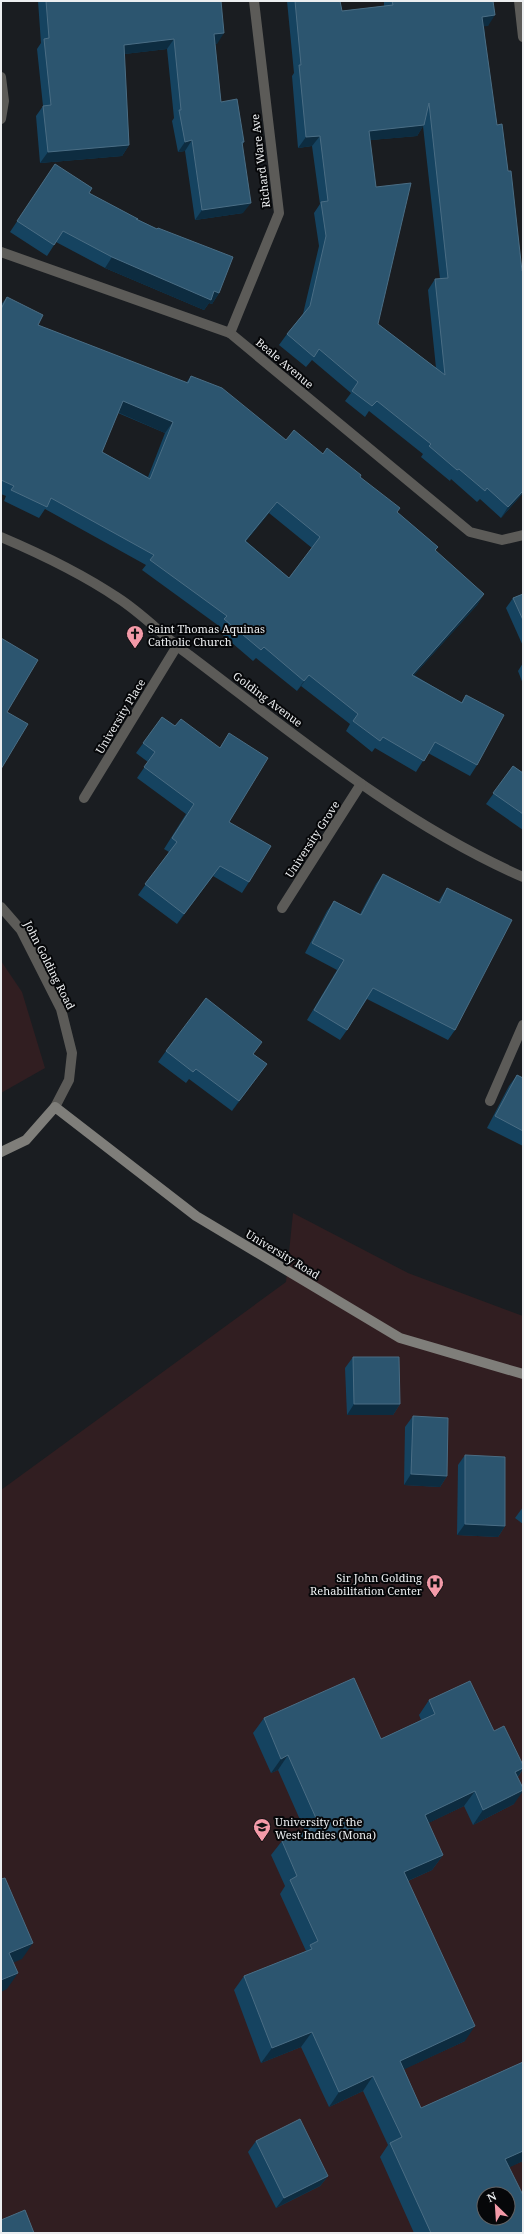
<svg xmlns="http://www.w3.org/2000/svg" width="524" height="2234" viewBox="0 0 524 2234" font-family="'Noto Serif',serif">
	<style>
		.education { fill: #311e21; fill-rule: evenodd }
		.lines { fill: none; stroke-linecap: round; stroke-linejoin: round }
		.street { stroke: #5c5b58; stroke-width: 10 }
		.secondary { stroke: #7f7e7a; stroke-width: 10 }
		.wall { fill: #154360; fill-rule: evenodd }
		.shaded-wall { fill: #0d2c40 }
		.building { fill: #2c556f; stroke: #4a6d84; fill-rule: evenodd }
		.labels { text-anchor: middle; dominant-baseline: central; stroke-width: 4; stroke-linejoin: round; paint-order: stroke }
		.street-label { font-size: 11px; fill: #eceef0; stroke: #060709 }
		.poi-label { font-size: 11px; fill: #eceef0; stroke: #060709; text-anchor: start }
	</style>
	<rect width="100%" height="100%" fill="#1a1d21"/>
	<g class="education">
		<path d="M1 961 22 992 45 1068 1 1093Z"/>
		<path d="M293 1213 408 1273 523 1316V2233H1V1490L286 1282ZM484 2194H508V2218H484Z"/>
	</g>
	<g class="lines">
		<g class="street">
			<path d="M519 1 523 37"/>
			<path d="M1 77 4 101 1 119"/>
			<path d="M1 252 230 333 470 532 502 540 523 535"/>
			<path d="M230 333 279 213 254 1"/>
			<path d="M1 537C41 554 81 573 118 598 143 614 164 637 189 655 295 735 400 823 523 877"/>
			<path d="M84 798 177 646"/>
			<path d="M1 907 21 930 61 1009 72 1053 69 1080 55 1107"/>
			<path d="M282 908 361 784"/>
			<path d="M490 1101 523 1025"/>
		</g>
		<path class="secondary" d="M1 1152 26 1140 55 1107 196 1216 400 1338 523 1374"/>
	</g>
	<g class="wall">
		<path d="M38 1H221L217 44H215L221 102 244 142 242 145 243 213 195 220 185 151 178 152 172 121 174 118 167 49 124 54 129 145 122 156 40 163 36 116 43 106 37 49 41 43Z"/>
		<path d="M287 1H340L342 11 384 6V1H493L488 26H484L523 493 501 518 480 499 477 502 451 479 450 481 421 457 423 454 369 411 365 417 345 401 351 393 312 360 306 367 279 345 287 334 303 314 319 246 314 213 320 204 312 146 298 148 292 76 294 73ZM423 126 440 279H435L428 290 436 368 378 324 370 140 417 136Z"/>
		<path d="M55 164 89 193 138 219H137L157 229 158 228 219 293 212 304 209 303 204 310 105 268 56 242 47 256 10 232Z"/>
		<path d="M7 297 38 325 186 383 191 376 286 440 323 454 360 477 397 512 438 547 435 551 484 594 477 605 414 675 461 703 466 695 477 765 470 776 428 753 416 772 375 748 372 752 346 731 350 724 301 686 297 691 256 658 253 661 217 630 219 626 142 570 146 565 45 509 39 518 4 501 6 496 1 494V305ZM118 413 165 433 148 477 102 452ZM269 513 312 548 289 578 246 541Z"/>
		<path d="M523 594V646L506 608 513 598Z"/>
		<path d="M523 663V684L518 671Z"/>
		<path d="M162 717 175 726 220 748 229 733V822L249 882 242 893 213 876 177 924 138 895 169 852 164 849 186 814 137 778 148 762 136 753Z"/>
		<path d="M513 766 523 773V830L486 804Z"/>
		<path d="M383 874 438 902 447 888 455 1030 448 1040 367 999 347 1030 340 1040 307 1020 337 970 305 953 327 911 334 901 360 914 376 884Z"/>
		<path d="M166 1051 253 1054 267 1064 232 1111 189 1079 186 1083 158 1062Z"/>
		<path d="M517 1075 523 1078V1146L487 1128 509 1086Z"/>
		<path d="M353 1357 400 1404 393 1415H347L345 1368Z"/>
		<path d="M413 1416 447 1476 440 1487 404 1485 405 1427Z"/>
		<path d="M465 1455 505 1526 498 1537 457 1535 458 1465Z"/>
		<path d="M523 1507V1524L515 1518Z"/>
		<path d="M429 1700 494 1731 523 1769 518 1777 514 1804 473 1825 464 1806 428 1823 443 1855 432 1870 408 1881 465 2041 404 2069 421 2108 523 2062V2161L509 2167 523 2233H414L380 2157 388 2145 363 2091 329 2107 301 2047 261 2063 234 1990 244 1976 306 1951 280 1894 285 1886 271 1855 282 1841 305 1831 278 1770 271 1773 253 1733 264 1718 381 1739 421 1720 419 1715Z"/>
		<path d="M256 2141 328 2176 320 2186 276 2208 248 2152Z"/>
	</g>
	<g class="shaded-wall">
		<path d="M495 15 488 26 475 27 482 17Z"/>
		<path d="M224 33 217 44 207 45 214 34Z"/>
		<path d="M174 39 167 49 116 55 124 45Z"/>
		<path d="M424 125 417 136 361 141 369 131Z"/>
		<path d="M320 136 312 146 298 148 306 137Z"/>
		<path d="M192 140 185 151 178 152 185 142Z"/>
		<path d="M129 145 122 156 40 163 48 152Z"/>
		<path d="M251 203 243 213 195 220 202 210Z"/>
		<path d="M112 257 214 291 219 293 212 304 209 303 204 310 105 268Z"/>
		<path d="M123 401 173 422 165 433 115 411Z"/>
		<path d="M523 491V493L501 518 508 507Z"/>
		<path d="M277 502 269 513 238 551 245 541Z"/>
		<path d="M484 594 477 605 405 685 412 675Z"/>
		<path d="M309 675 301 686 297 691 304 681Z"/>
		<path d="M220 866 213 876 177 924 184 914Z"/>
		<path d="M267 1064 259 1075 232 1111 239 1101Z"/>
		<path d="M354 1404H400L393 1415H347Z"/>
		<path d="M411 1474 447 1476 440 1487 404 1485Z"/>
		<path d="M465 1524 505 1526 498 1537 457 1535Z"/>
		<path d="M288 1755 278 1770 271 1773 281 1759Z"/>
		<path d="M523 1768V1769L514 1782 515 1772Z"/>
		<path d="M523 1790V1791L514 1804 473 1825 483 1810Z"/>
		<path d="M475 1791 464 1806 414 1830 425 1815Z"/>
		<path d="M443 1855 432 1870 394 1887 404 1872Z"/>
		<path d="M33 1943 22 1959 1 1968 9 1953Z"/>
		<path d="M18 1973 7 1989 1 1992V1980Z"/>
		<path d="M475 2026 465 2041 390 2076 400 2061Z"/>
		<path d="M312 2032 301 2047 261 2063 272 2048Z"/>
		<path d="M373 2076 363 2091 329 2107 339 2092Z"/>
		<path d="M523 2151V2161L495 2174 505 2159Z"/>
		<path d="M328 2176 320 2186 276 2208 284 2198Z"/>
	</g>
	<g class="building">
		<path d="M46 1H221L224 33 214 34 221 102 237 99 244 142H242L251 203 202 210 192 140 185 142 179 110H181L174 39 124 45 129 145 48 152 43 106 51 105 44 39 49 38Z"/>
		<path d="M295 1H340L342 11 393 5 392 1H493L495 15 482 17 497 125 502 124 508 171H511L522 271H523V491L508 507 487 488 485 491 459 469 457 470 429 446 431 444 377 401 372 406 352 391 358 382 319 349 314 357 287 334 310 306 326 236 321 202 328 201 320 136 306 137 299 65H301ZM429 103 448 278 435 279 445 375 378 324 411 183 376 187 369 131 424 125Z"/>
		<path d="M55 164 92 188 89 193 138 219H136L157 229 158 228 233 257 219 293 214 291 211 300 112 257 63 231 54 245 17 221Z"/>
		<path d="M7 297 43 315 38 325 188 383 191 376 222 388 286 440 294 430 323 454 327 448 361 475 360 477 400 508 397 512 438 547 435 550 484 594 412 675 462 703 466 695 504 715 477 765 435 742 424 761 383 737 380 741 353 721 358 714 309 675 304 681 264 647 261 650 224 619 227 616 150 560 154 555 51 498 47 507 11 490 14 486 1 480V309ZM123 401 173 422 150 479 102 452ZM277 502 320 537 289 578 245 541Z"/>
		<path d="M523 594V620L513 598Z"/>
		<path d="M1 638 38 660 7 712 28 724 1 769Z"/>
		<path d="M162 717 175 726 181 719 220 748 229 733 268 758 229 822 271 846 249 882 220 866 184 914 145 884 177 842 172 838 194 804 144 767 155 752 143 743Z"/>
		<path d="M513 766 523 773V814L493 793Z"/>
		<path d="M383 874 440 903 447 888 512 920 455 1030 373 988 347 1030 314 1010 344 960 312 943 334 901 361 915Z"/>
		<path d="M206 998 262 1042 253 1054 267 1064 239 1101 196 1069 193 1072 166 1051Z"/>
		<path d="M517 1075 523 1078V1131L495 1116Z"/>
		<path d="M353 1357H399L400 1404H354Z"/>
		<path d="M413 1416 448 1418 447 1476 411 1474Z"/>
		<path d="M465 1455 505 1457V1526L465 1524Z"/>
		<path d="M354 1678 381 1739 435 1714 429 1700 470 1681 494 1731 504 1726 523 1765V1768L515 1772 523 1788V1790L483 1810 475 1791 425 1815 443 1855 404 1872 475 2026 400 2061 421 2108 523 2062V2151L505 2159 523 2195V2233H431L390 2143 402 2137 373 2076 339 2092 312 2032 272 2048 244 1976 312 1949 310 1945 318 1941 290 1880 297 1876 282 1841 319 1825 288 1755 281 1759 264 1718ZM484 2194H508V2218H484Z"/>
		<path d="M5 1878 33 1943 9 1953 18 1973 1 1980V1879Z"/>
		<path d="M300 2119 328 2176 284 2198 256 2141Z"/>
		<path d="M25 2210 34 2233H1V2220Z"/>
	</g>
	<defs>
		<symbol id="church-pin" viewBox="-11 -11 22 30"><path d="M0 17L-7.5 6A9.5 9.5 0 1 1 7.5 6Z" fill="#f39aa8" stroke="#060709"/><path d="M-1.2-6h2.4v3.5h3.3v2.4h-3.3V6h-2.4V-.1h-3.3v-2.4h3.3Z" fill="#111"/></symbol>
		<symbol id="hospital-pin" viewBox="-11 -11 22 30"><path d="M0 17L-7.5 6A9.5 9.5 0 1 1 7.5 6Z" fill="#f39aa8" stroke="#060709"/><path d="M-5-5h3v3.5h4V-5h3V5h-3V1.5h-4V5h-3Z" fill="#111"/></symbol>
		<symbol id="university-pin" viewBox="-11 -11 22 30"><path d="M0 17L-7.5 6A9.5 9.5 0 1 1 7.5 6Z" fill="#f39aa8" stroke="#060709"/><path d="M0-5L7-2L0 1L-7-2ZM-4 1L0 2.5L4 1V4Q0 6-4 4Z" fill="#111"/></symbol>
	</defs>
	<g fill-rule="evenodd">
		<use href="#church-pin" x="125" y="624" width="20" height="27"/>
		<use href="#hospital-pin" x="425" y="1573" width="20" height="27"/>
		<use href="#university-pin" x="252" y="1817" width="20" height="27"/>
	</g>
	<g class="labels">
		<g class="street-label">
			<text transform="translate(260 161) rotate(-97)">Richard Ware Ave</text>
			<text transform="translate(285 363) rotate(40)">Beale Avenue</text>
			<text transform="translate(268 699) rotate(37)">Golding Avenue</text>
			<text transform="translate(120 716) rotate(-59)">University Place</text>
			<text transform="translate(312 839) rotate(-57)">University Grove</text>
			<text transform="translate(50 965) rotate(63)">John Golding Road</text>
			<text transform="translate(283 1254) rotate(31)">University Road</text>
		</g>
		<g class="poi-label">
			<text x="148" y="628">Saint Thomas Aquinas<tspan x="148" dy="13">Catholic Church</tspan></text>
			<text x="422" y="1577" text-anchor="end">Sir John Golding<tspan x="422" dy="13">Rehabilitation Center</tspan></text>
			<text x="275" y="1821">University of the<tspan x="275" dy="13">West Indies (Mona)</tspan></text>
		</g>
	</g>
	<rect width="524" height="2234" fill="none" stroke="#eceef0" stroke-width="4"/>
	<g transform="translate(496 2206) rotate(335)"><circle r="19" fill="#060709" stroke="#626365"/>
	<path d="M0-3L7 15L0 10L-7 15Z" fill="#f39aa8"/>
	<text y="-6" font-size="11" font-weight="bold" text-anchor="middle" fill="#eceef0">N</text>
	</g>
</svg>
